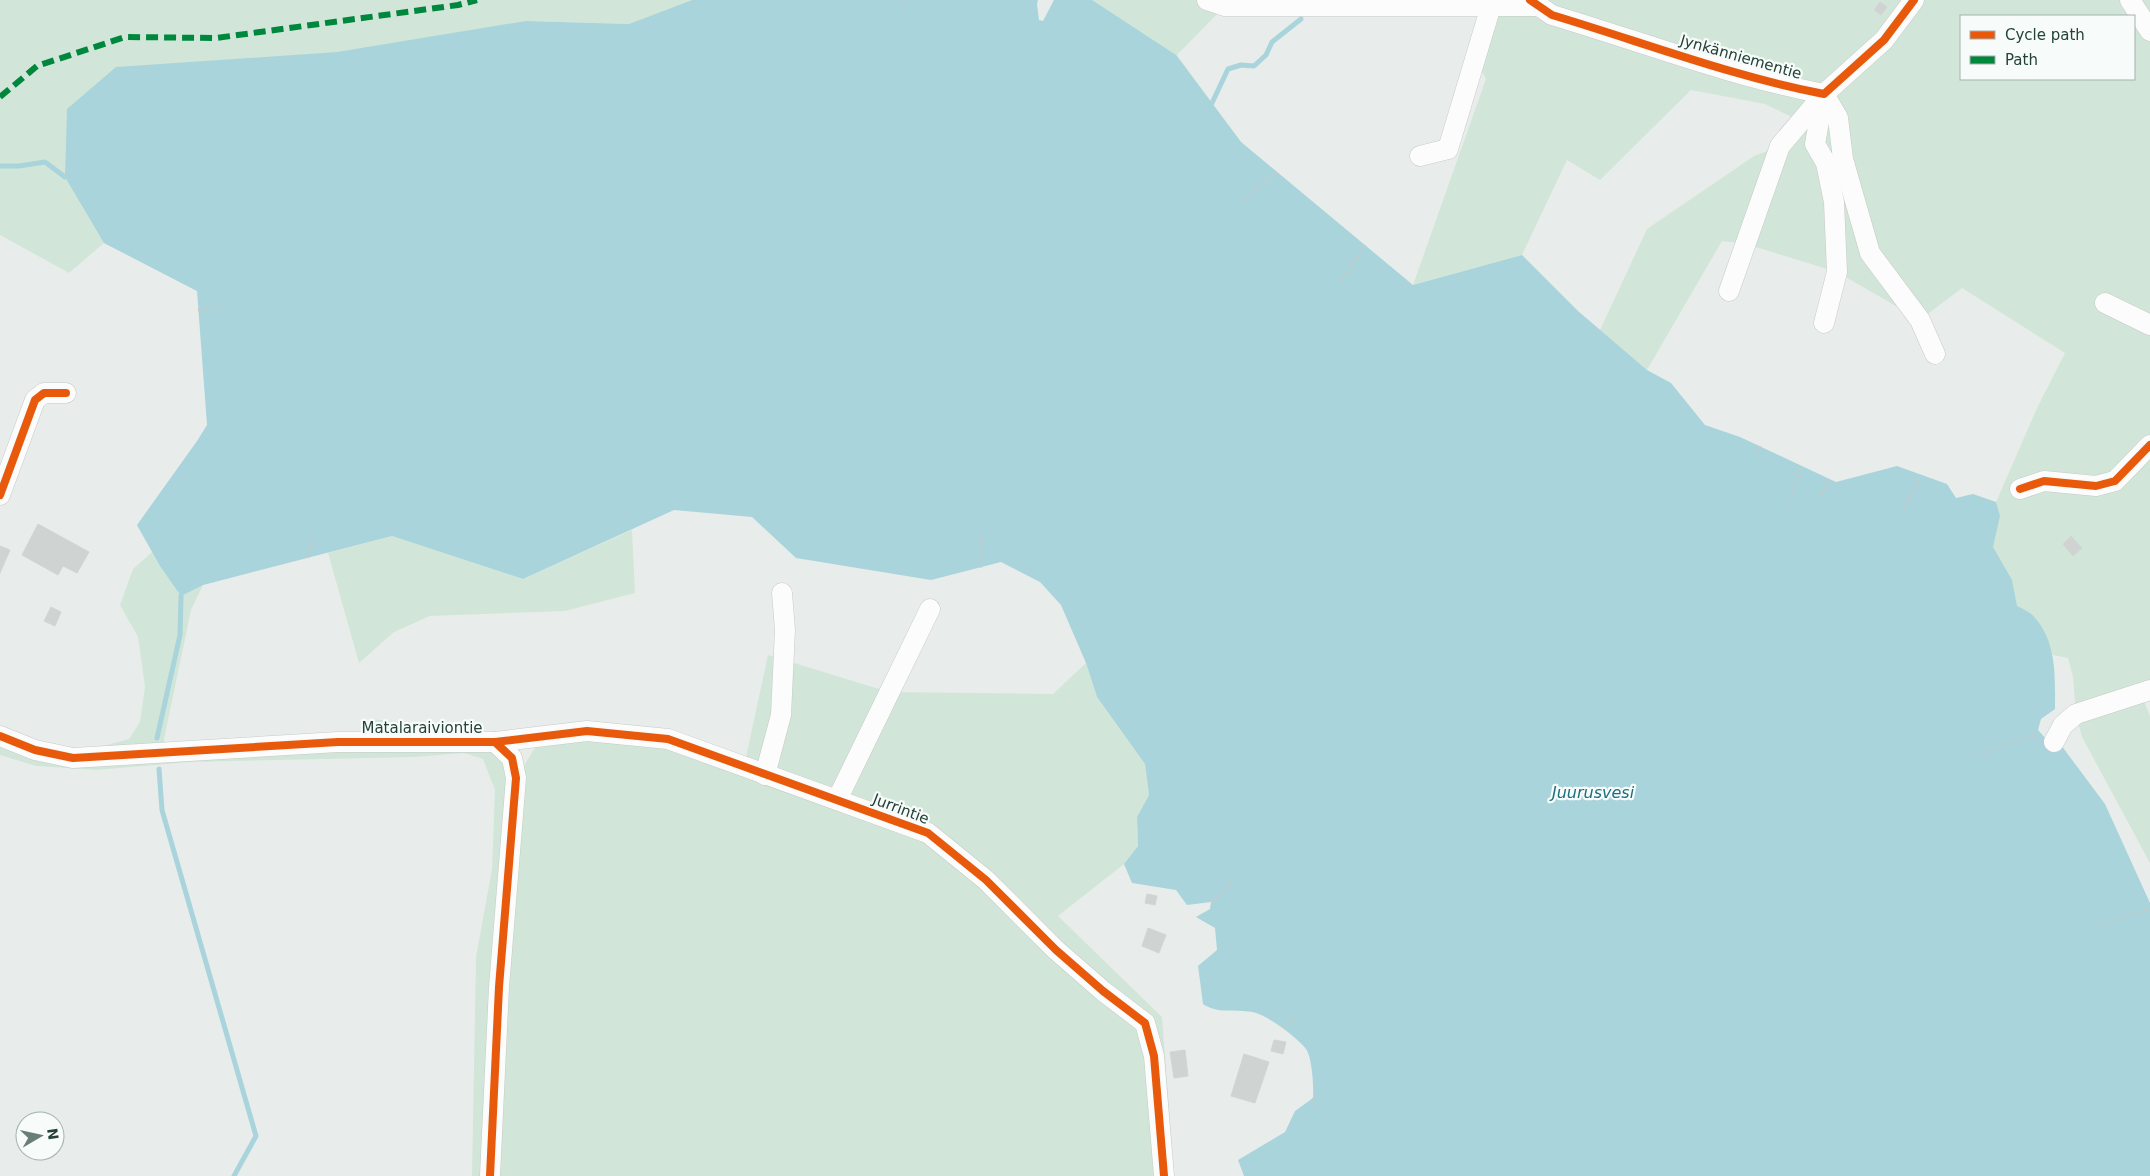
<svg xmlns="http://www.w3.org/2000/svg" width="2150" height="1176" viewBox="0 0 2150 1176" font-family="'DejaVu Sans',sans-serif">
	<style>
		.green { fill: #d1e6d8; fill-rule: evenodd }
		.water { fill: #a9d4db }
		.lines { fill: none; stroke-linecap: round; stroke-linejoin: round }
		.stream { stroke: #a9d4db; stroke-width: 5 }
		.building { fill: #cfd4d2; stroke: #d1d6d4 }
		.minor-casing { stroke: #c5cac8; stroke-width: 21 }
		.path { stroke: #c3ccca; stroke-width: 3; stroke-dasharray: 2.5 4; stroke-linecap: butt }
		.minor { stroke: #fcfcfc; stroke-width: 20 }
		.quiet { stroke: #00873e; stroke-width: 6; stroke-dasharray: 12 6; stroke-linecap: butt }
		.cycleway-casing { stroke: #f7fbf9; stroke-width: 11 }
		.cycleway { stroke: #e8590c; stroke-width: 8 }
		.labels { text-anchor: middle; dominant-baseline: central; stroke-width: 4.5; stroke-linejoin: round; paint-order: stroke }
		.street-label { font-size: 15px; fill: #24423a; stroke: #f7fbf9 }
		.water-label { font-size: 16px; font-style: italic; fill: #1c6f80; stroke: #f7fbf9 }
	</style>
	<rect width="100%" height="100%" fill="#e8edeb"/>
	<g class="green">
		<path d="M0 0H692L629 24 526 21 197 291 104 243 69 273 0 235Z"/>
		<path d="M1060 0H2150V690L2141 693 2150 716V863L2082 737 2076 714 2073 677 2068 658 2053 655 2049 643 1986 606 1996 502 2037 408 2065 353 1962 288 1920 320 1837 272 1746 244 1722 241 1647 370 1600 330 1647 229 1754 156 1780 146 1800 121 1765 104 1691 90 1600 180 1567 160 1522 255 1413 285 1486 79 1475 59 1491 7 1225 6 1177 55 1241 142 1261 159ZM1961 16H2134V79H1961Z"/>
		<path d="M137 525 229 578 203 585 191 610 164 739 167 753 378 742 373 719 480 734 517 777 534 749 548 736 746 757 768 655 889 692 1053 694 1086 663 1097 697 1145 764 1149 795 1137 817 1138 846 1124 864 1058 916 1162 1017 1174 1176H472L476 957 492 869 495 790 483 759 464 753 415 757 191 762 96 770 36 766 0 755V732L64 747 96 748 129 739 140 722 145 687 138 637 120 605 133 569 152 552Z"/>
		<path d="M632 530 635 593 565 611 430 616 394 632 359 663 328 553 392 536 523 579Z"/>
	</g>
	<path class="water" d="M692 0H1038L1037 4 1039 20 1043 21 1054 0H1092L1176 55 1241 142 1413 285 1522 255 1578 311 1647 370 1671 383 1705 425 1740 437 1836 482 1897 466 1947 484 1956 498 1973 494 1996 502 2000 516 1993 547 2012 580 2017 606C2023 609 2032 613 2036 619 2057 644 2055 678 2055 709L2041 719 2038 730 2046 739 2061 745 2105 804 2150 903V1176H1244L1238 1160 1285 1132 1295 1111 1313 1098C1314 1087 1312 1057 1306 1049 1297 1037 1266 1014 1252 1012 1235 1009 1217 1014 1203 1004L1198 966 1217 950 1215 928 1196 917 1210 909 1211 902 1187 905 1176 890 1132 883 1124 864 1138 846 1137 817 1149 795 1145 764 1097 697 1086 663 1061 605 1040 582 1001 562 931 580 796 558 752 517 674 510 523 579 392 536 203 585 181 596 160 566 137 525 197 441 207 425 197 291 104 243 65 177 67 109 116 67 337 52 526 21 629 24Z"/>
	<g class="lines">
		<g class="stream">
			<path d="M1212 103 1228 69 1241 65 1254 66 1266 55 1272 42 1301 19"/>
			<path d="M0 166H19L45 162 65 177"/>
			<path d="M157 738 180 635 181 596"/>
			<path d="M159 769 162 810 256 1136 234 1176"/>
		</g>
	</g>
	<g class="building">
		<path d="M1880 2 1887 7 1881 15 1874 10Z"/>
		<path d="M38 524 89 552 77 573 63 566 58 575 22 555Z"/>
		<path d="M2071 536 2082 548 2073 556 2063 544Z"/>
		<path d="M0 546 10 550 0 573Z"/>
		<path d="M51 607 61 612 55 626 44 621Z"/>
		<path d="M1147 894 1157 896 1155 905 1145 903Z"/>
		<path d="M1148 928 1166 935 1159 953 1142 946Z"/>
		<path d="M1274 1040 1286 1042 1283 1054 1271 1051Z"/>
		<path d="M1185 1050 1188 1076 1174 1078 1170 1052Z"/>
		<path d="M1244 1054 1269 1062 1255 1103 1231 1096Z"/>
	</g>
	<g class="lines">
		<defs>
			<g id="minor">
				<path d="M1207 0 1225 6H1539"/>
				<path d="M1530 0 1552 15C1642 42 1731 76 1824 94L1884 40 1914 0"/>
				<path d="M2130 0 2150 31"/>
				<path d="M1824 94 1838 118 1843 159 1870 253 1920 320 1935 354"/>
				<path d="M1824 94 1815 144 1826 163 1834 202 1837 272 1824 323"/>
				<path d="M1420 156 1448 149 1491 6"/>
				<path d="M1729 291 1780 146 1824 94"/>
				<path d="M2105 303 2150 325"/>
				<path d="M2020 489 2044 481 2096 486 2115 481 2150 445"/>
				<path d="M0 495 35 400 44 393H66"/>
				<path d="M0 736 35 750 73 758 338 742H495L512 758 516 778 499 987 490 1176"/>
				<path d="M495 742 587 731 668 739 928 833 986 880 1056 950 1103 991 1145 1023 1154 1056 1164 1176"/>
				<path d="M2054 742 2063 725 2076 714 2150 690"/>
				<path d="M765 775 781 715 785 630 782 593"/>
				<path d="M837 800 930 609"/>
			</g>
		</defs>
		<use href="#minor" class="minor-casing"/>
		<g class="path">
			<path d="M902 5 903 0"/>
			<path d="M1244 199 1277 172"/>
			<path d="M1342 279 1365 245"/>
			<path d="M198 310 222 306"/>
			<path d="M1757 454 1760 446"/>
			<path d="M1822 495 1829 479"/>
			<path d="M1790 502 1801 465"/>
			<path d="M1903 510 1921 475"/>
			<path d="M981 535V568"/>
			<path d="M307 558 315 534"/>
			<path d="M1977 755 2038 734"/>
			<path d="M1211 902 1236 879"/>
			<path d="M2101 925 2150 908"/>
			<path d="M1283 1028 1296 1017"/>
			<path d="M1313 1098 1317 1106"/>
		</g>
		<use href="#minor" class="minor"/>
		<path class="quiet" d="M0 97 37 66 125 37 216 38 458 5 477 0"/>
		<defs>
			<g id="cycleway">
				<path d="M1530 0 1552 15C1642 42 1731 76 1824 94L1884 40 1914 0"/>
				<path d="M2020 489 2044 481 2096 486 2115 481 2150 445"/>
				<path d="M0 495 35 400 44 393H66"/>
				<path d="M0 736 35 750 73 758 338 742H495L512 758 516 778 499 987 490 1176"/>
				<path d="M495 742 587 731 668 739 928 833 986 880 1056 950 1103 991 1145 1023 1154 1056 1164 1176"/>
			</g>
		</defs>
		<use href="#cycleway" class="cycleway-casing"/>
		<use href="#cycleway" class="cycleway"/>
	</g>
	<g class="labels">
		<g class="street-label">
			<text transform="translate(1741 57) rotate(16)">Jynkänniementie</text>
			<text x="422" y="728">Matalaraiviontie</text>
			<text transform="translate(901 809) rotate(21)">Jurrintie</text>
		</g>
		<g class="water-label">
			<text x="1593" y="792">Juurusvesi</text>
		</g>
	</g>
	<rect x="1960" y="15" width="175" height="65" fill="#f7fbf9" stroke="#a3b1ad"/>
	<rect x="1970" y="31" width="25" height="8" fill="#e8590c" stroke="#a3b1ad"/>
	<text x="2005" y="40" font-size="15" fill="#24423a">Cycle path</text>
	<rect x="1970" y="56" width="25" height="8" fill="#00873e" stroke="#a3b1ad"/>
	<text x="2005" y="65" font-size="15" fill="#24423a">Path</text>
	<g transform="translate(40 1136) rotate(81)"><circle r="24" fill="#f7fbf9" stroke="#a3b1ad"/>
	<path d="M0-4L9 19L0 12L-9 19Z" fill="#697e78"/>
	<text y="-8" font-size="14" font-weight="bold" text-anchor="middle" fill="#24423a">N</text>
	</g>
</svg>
